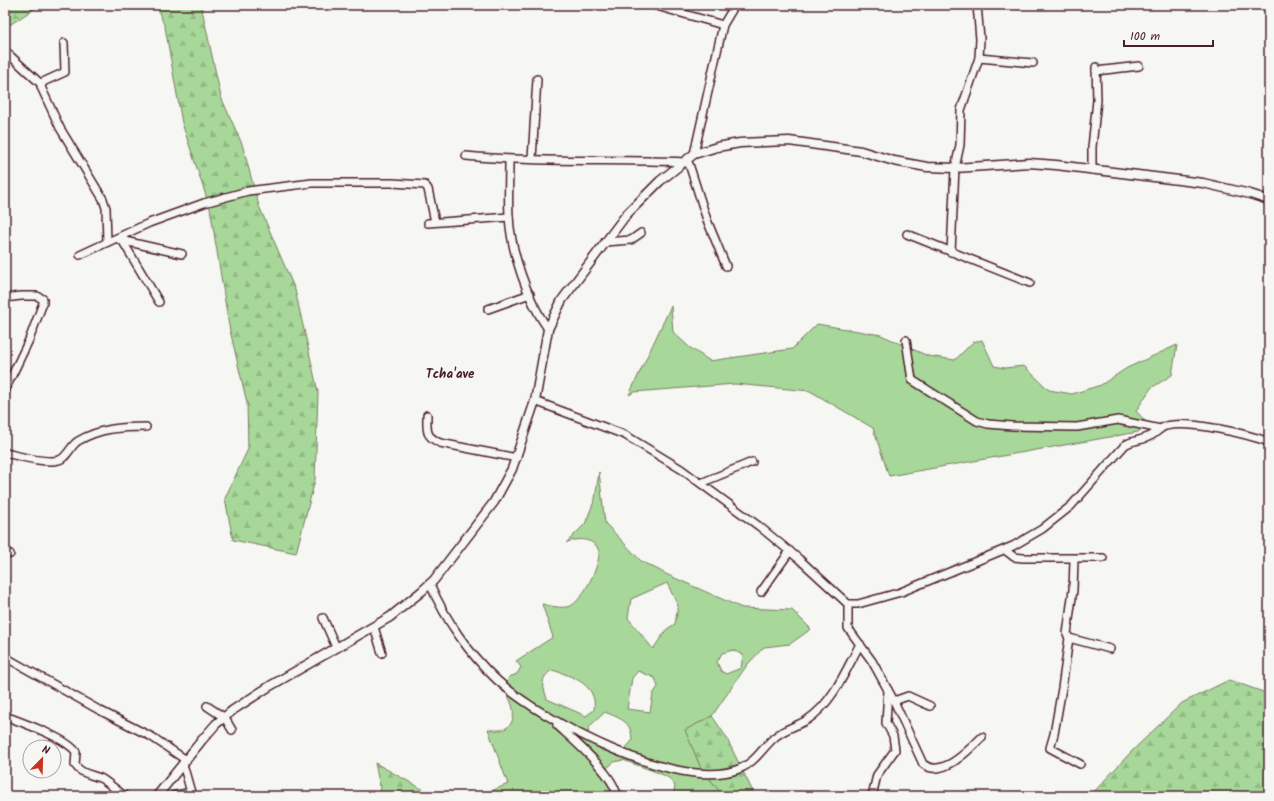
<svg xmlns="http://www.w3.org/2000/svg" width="1274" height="801" viewBox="0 0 1274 801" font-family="Kalam,sans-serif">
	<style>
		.grass { fill: #a7d899; stroke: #787c62; fill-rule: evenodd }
		.forest { fill: url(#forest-firs); stroke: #787c62 }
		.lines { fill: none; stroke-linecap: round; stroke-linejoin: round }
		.minor-casing { stroke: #4a1f2b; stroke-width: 10 }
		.tertiary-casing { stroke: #4a1f2b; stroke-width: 11 }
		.minor { stroke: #f6f6f2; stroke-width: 7 }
		.tertiary { stroke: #f6f6f2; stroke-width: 8 }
		.labels { text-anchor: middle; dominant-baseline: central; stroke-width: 3.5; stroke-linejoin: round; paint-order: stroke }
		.quarter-label { font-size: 13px; font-weight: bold; fill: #4a1f2b; stroke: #f6f6f2 }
	</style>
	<defs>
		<pattern id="forest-firs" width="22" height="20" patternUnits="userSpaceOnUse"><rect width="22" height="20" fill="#a7d899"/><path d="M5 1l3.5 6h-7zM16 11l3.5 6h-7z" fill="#91b984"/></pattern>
	</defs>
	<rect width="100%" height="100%" fill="#f6f6f2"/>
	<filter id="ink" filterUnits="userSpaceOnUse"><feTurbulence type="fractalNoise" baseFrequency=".025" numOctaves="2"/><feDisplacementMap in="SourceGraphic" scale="8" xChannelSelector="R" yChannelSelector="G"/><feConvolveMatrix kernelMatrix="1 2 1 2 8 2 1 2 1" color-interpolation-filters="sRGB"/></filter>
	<g filter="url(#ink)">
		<g class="grass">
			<path d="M671 306 673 332 689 347 710 361 792 349 817 324 881 335 928 356 955 360 973 342 982 340 994 366 1005 368 1024 366 1049 390 1072 394 1101 385 1127 368 1177 345 1172 375 1151 388 1136 411 1148 424 1138 432 889 476 873 428 810 391 735 384 634 392 629 395Z"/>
			<path d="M599 472 605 523 641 561 668 575 742 608 792 610 811 629 790 644 764 647 747 665 712 716 686 730 700 766 723 796H673L675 786 669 778 659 773 623 760 614 762 607 768 606 777 608 785 635 796H479L508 784 488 729C516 736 519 711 506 693L503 692 509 677 517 674 521 667 516 661 553 637 542 604C550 606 562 609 570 606 582 602 600 565 599 553 598 538 575 537 566 543L585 524 595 499ZM667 583 678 606 675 624 667 629 653 649 628 618 631 599ZM733 650 743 655 741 668 726 674 721 671 717 662 722 653ZM552 670C573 676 598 685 594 710L586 716 547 699C543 685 539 679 552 670ZM638 671 655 678 658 687 653 694 650 712 627 709 632 678ZM605 712C621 719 632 721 632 741L623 751H602L587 736 590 726Z"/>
		</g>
		<g class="forest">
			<path d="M5 5H40L5 28Z"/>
			<path d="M156 5H201L221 97 242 144 259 206 295 290 318 392 315 480 296 553 233 540 225 498 248 449 247 403 229 326 210 208 182 123 165 27Z"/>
			<path d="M1229 680 1269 694V796H1090L1131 752 1182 703Z"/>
			<path d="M712 716 725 735 755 796H723L700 766 685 730Z"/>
			<path d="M375 763 435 796H386L381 792Z"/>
		</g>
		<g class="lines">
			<defs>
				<g id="minor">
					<path d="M653 5 723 25"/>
					<path d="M64 43 65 72 43 82 41 87 60 128 103 199 106 208 107 242"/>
					<path d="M5 51 41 84"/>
					<path d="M979 58 1033 63"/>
					<path d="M1096 71 1139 66"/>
					<path d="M694 154 723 25 735 5"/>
					<path d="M466 156C539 163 612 159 684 162L689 164 707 220 726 266"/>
					<path d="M532 159 537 79"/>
					<path d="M509 160C509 179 508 197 509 216 511 252 527 299 548 329"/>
					<path d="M1092 170V147L1097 100 1096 67"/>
					<path d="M428 223 509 217"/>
					<path d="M907 234 1030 283"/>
					<path d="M120 240 182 254"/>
					<path d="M122 240 159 302"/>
					<path d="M605 242 631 240 641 233"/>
					<path d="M951 252 955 168 960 145 961 110 979 58 980 39 977 5"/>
					<path d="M80 255 149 223 204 203 248 191 312 183H392L425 185 428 189 435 222"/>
					<path d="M5 298 21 296H37L43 299V303L29 340 5 390"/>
					<path d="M488 309 530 294"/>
					<path d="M906 340 912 380 977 421 988 424 1012 426 1077 427 1118 420 1160 429"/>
					<path d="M535 401 625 435 681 469 760 527 799 559 848 604H858L901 592 1013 546 1042 529 1071 506 1125 445C1132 440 1140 441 1148 437 1155 435 1159 428 1166 426 1189 420 1247 434 1269 442"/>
					<path d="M427 415C427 431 425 436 440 443L517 458"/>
					<path d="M5 453C19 456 46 464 59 460 67 458 71 445 78 441 100 428 122 427 146 427"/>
					<path d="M701 483 752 462"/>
					<path d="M1005 550 1014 557 1023 558H1103"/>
					<path d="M5 553 10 554"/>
					<path d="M1074 560 1073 590 1067 634 1069 638 1110 649"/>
					<path d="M430 584C445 619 469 654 497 680 542 721 678 793 739 769 755 763 763 747 775 737 784 729 797 726 807 720 833 703 846 670 860 644"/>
					<path d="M761 592 790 551"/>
					<path d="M848 604V628L872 661 894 701 923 764C942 779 969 750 982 737"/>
					<path d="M323 618 336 647"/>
					<path d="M374 627 382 653"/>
					<path d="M1069 638 1062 688 1054 734 1050 748 1080 764"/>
					<path d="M5 657 99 710 152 737 186 760"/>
					<path d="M894 701 908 696 930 706"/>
					<path d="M207 706 225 718 232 730"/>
					<path d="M5 716C21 722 67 738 76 752L75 765C82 775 92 774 102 779 110 784 117 791 125 796"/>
					<path d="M557 725C573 740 614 774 617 796"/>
					<path d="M183 764 192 796"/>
					<path d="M173 796 191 792"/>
					<path d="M872 796 877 775 895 750 893 736 886 723 888 690"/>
				</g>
				<path id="tertiary" d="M157 796 202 740 216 724 233 710 270 686 390 617 422 591 434 580 494 502 512 469 535 401 548 329 562 300 626 215 660 181 694 154 717 147 740 143 789 141 861 151 894 161 927 167 955 168 1029 163 1056 165 1203 183 1250 194 1269 200"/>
			</defs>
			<use href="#minor" class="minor-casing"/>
			<use href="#tertiary" class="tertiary-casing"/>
			<use href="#minor" class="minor"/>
			<use href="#tertiary" class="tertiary"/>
		</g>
	</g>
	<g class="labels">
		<g class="quarter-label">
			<text x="450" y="374">Tcha'ave</text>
		</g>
	</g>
	<rect width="1274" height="801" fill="none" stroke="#f6f6f2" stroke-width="20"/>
	<rect x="10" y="10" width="1254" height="781" fill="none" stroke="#4a1f2b" stroke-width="1.5" filter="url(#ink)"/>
	<g transform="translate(42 759) rotate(23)"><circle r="19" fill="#f6f6f2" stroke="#b1a0a2"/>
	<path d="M0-3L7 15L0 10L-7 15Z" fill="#c8321e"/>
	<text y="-6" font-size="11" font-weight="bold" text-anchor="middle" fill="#4a1f2b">N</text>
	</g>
	<path d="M1124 40v6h89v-6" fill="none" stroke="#4a1f2b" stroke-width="2"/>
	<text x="1130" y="40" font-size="12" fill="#4a1f2b" stroke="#f6f6f2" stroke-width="3" paint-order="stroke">100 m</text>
</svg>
